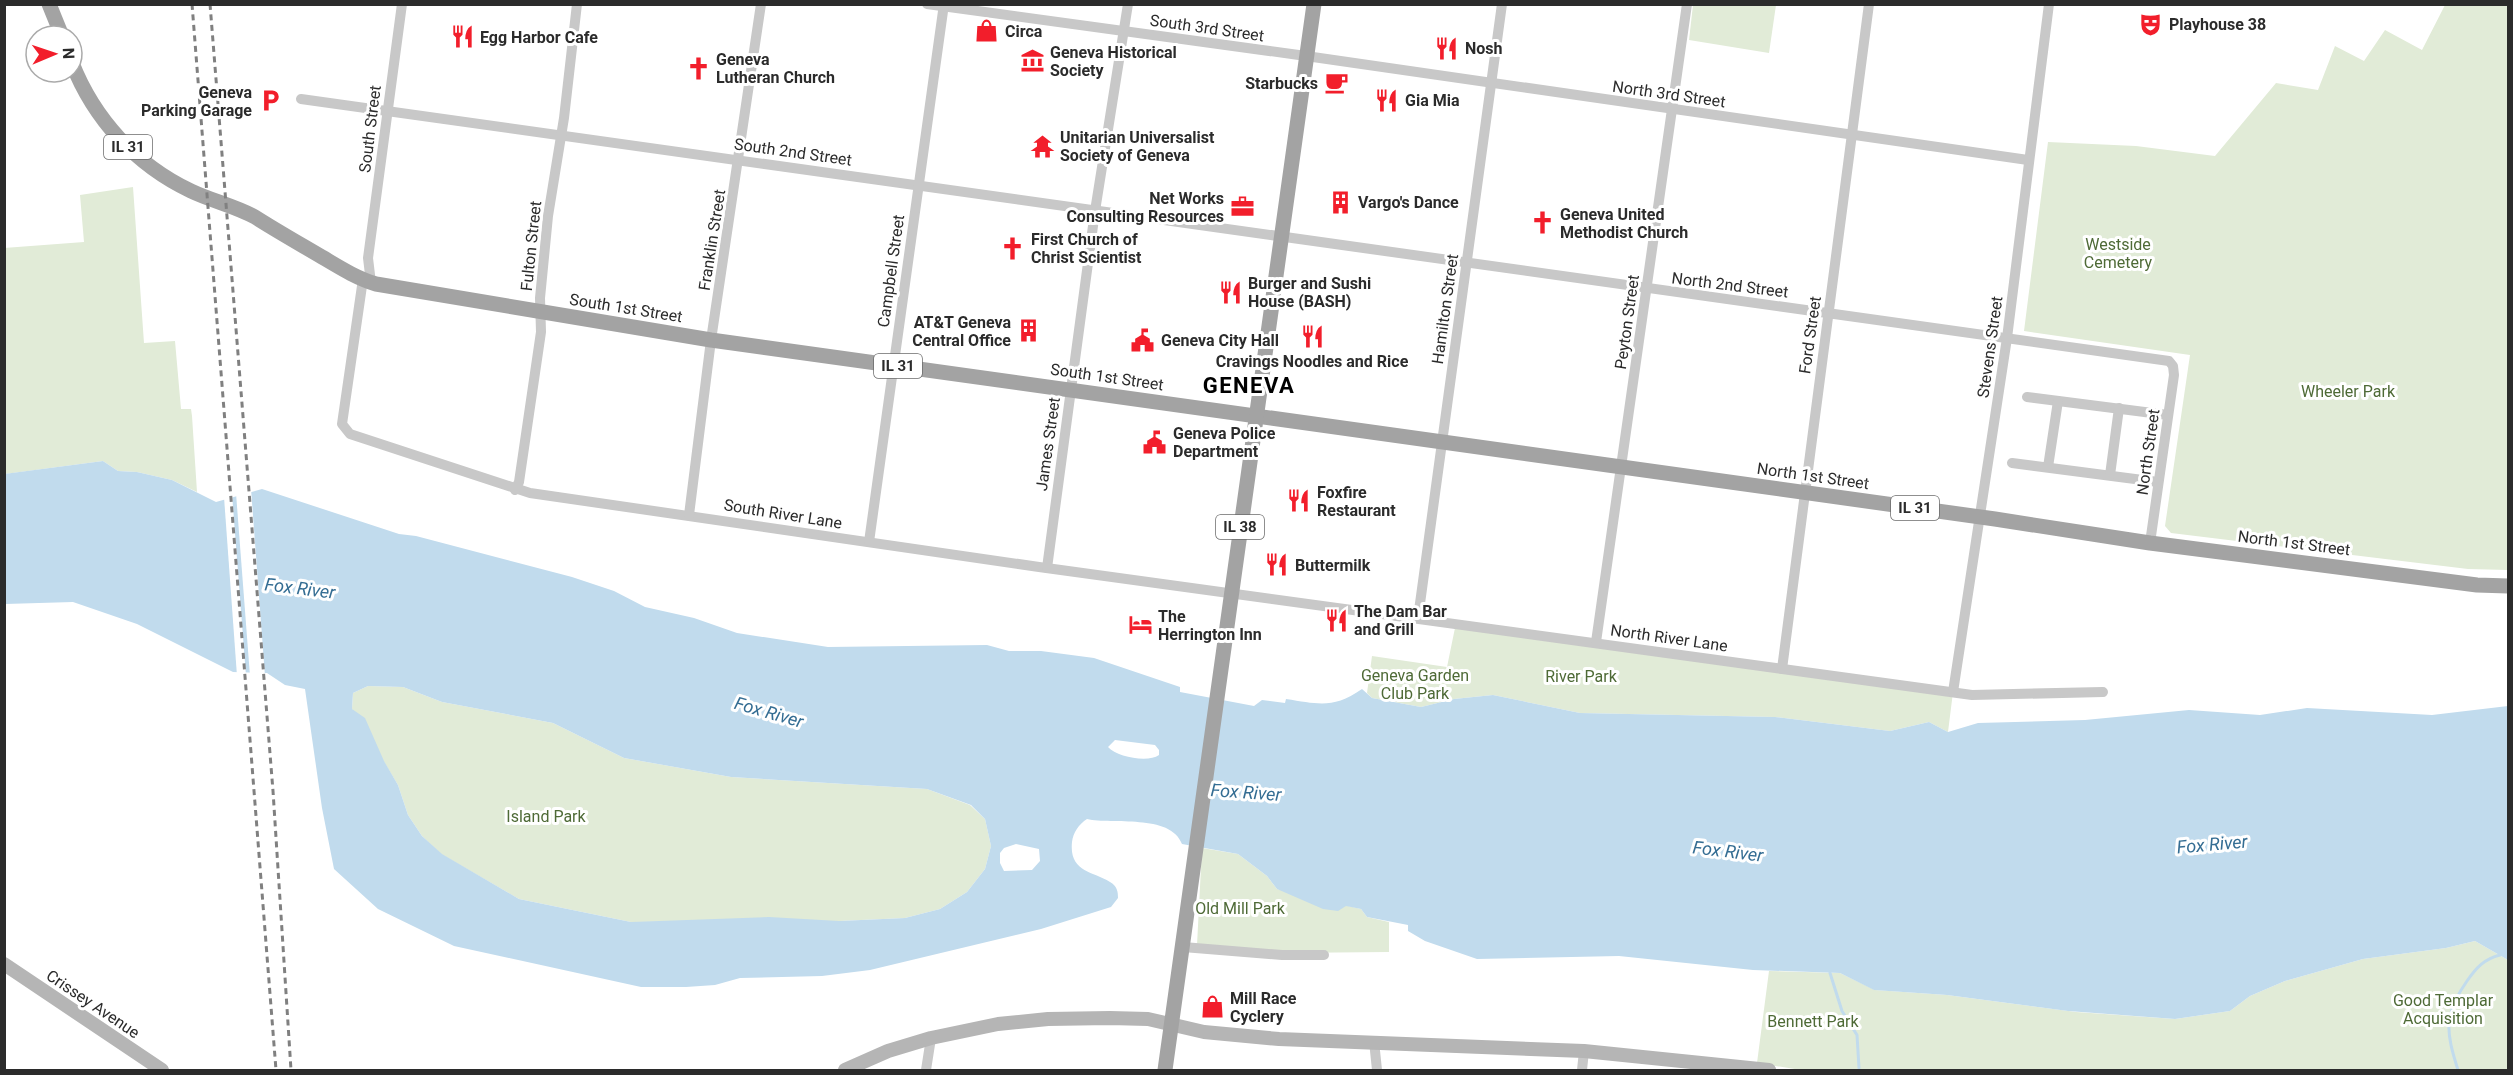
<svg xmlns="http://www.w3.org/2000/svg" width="2513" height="1075" viewBox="0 0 2513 1075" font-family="Roboto,sans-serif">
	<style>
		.green { fill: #e1ebd7 }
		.water { fill: #c1dbed; fill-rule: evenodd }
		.pier { fill: #fff }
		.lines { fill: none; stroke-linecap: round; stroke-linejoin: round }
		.stream { stroke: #c1dbed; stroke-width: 3 }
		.minor { stroke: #c8c8c8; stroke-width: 10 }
		.secondary { stroke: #b5b5b5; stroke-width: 14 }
		.primary { stroke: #a3a3a3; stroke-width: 15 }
		.rail { stroke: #808080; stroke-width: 3; stroke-dasharray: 6 4.5; stroke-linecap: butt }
		.labels { text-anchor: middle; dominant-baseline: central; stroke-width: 6; stroke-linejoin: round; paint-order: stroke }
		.shield { fill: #fff; stroke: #6b6b6b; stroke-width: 1.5 }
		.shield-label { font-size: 15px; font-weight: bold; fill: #2b2b2b }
		.poi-label { font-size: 16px; font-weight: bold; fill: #2b2b2b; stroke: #fff; text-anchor: start }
		.street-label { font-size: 16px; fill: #2b2b2b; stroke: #fff }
		.park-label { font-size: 16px; fill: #4e6a36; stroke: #fff }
		.water-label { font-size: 18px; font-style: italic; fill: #346d93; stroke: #fff }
		.district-label { font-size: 22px; font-weight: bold; letter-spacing: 1.5px; fill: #000; stroke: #fff }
	</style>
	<rect width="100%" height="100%" fill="#fff"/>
	<g class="green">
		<path d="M1693 5H1776L1769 53 1689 40Z"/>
		<path d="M2445 5H2508V570L2468 569 2171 533 2165 526 2190 355 2024 331 2048 142 2136 146 2215 156 2276 83 2318 90 2335 46 2364 61 2385 30 2422 50Z"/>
		<path d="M133 187 144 343 175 341 181 409H191L192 416 197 492 172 480 137 472 118 471 103 461 5 474 4 248 84 242 80 195Z"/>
		<path d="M1456 623 1953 692 1948 732 1929 722 1890 731 1775 717 1580 713 1493 695 1454 699 1421 707 1372 698 1367 693 1372 656 1447 667Z"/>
		<path d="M368 686 403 687 442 702 553 723 624 758 731 777 927 789 970 805 985 819 991 846 985 869 967 892 940 909 905 918 839 921 631 922 519 899 441 854 422 836 408 815 398 785 352 709 353 693Z"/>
		<path d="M1202 848 1238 854 1267 876 1277 889 1361 909 1367 917 1389 922V952L1282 953 1197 945Z"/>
		<path d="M2475 941 2508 960V1070H1801L1757 1063 1769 971 1840 973 1875 990 1947 995 2076 1012 2175 1019 2230 1011 2250 996 2285 981 2363 959 2446 948Z"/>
	</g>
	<path class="water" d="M103 461 118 471 137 472 172 480 216 502 262 489 399 534 416 536 572 577 614 591 645 607 694 618 737 633 828 647 987 645 1009 651H1041L1094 658 1180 687V692L1254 706 1262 700 1285 703 1286 699C1319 704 1333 709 1362 689L1372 698 1421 707 1454 699 1493 695 1580 713 1775 717 1890 731 1929 722 1948 732 1978 723 2085 720 2189 710 2260 715 2307 708 2432 715 2508 706V960L2475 941 2446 948 2363 959 2285 981 2250 996 2230 1011 2175 1019 2068 1011 1947 995 1874 990 1840 973 1753 970 1619 956 1477 959 1425 941 1408 931V925L1367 917 1361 909 1346 906 1338 911 1323 909 1277 889 1267 876 1238 854 1182 844C1170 813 1112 825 1087 819 1079 824 1073 833 1072 842 1069 872 1092 871 1110 882 1117 886 1118 891 1118 898L1111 907 1041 929 870 970 822 976 740 978 715 985 686 987H641L454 946 378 909 334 869 322 808 305 689 285 685 267 673 233 672 137 624 73 602 5 604 4 474ZM368 686 403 687 442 702 553 723 624 758 731 777 927 789 971 805 985 819 991 846 985 869 967 892 940 909 905 918 839 921 769 917 631 922 519 899 442 854 422 836 408 815 398 785 384 761 365 718 352 709 353 693ZM1115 740 1155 745 1159 750V755C1148 763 1117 757 1108 747ZM1016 844 1039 849 1040 861 1032 870 1004 871 1000 863V853L1004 848Z"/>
	<g class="pier">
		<path d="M251 489 265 676H250L236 493Z"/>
		<path d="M232 494 246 676H237L224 497Z"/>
	</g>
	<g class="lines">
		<g class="stream">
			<path d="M1830 973 1842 1011 1857 1035 1859 1068"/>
			<path d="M2458 1070C2446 1032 2443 1015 2467 981 2476 968 2484 959 2500 955L2499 951"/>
		</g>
		<g class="minor">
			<path d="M927 4 1306 56 2028 160"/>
			<path d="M301 99 2169 361 2173 366 2174 375 2150 543"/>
			<path d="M363 279 342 424 350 434 530 493 1039 567 1972 695 2103 692"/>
			<path d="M371 283 368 258 402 4"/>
			<path d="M2027 397 2168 415"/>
			<path d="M2012 463 2158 482"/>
			<path d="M2048 467 2058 401"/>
			<path d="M2110 475 2119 408"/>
			<path d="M515 490 519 482 541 332 540 298 548 216 564 118 577 4"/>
			<path d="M689 515 711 340 761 4"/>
			<path d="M869 542 944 4"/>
			<path d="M1047 568 1095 211 1128 4"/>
			<path d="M1418 618 1502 4"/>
			<path d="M1596 642 1687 4"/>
			<path d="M1782 669 1869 4"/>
			<path d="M1953 692 2007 338 2049 4"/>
			<path d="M1183 947 1282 955H1324"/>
			<path d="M1374 1041 1377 1070"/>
			<path d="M926 1070 931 1038"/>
			<path d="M1582 1070 1584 1051"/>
		</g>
		<g class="secondary">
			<path d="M4 964 162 1070"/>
			<path d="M845 1070 888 1051 931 1038 998 1024 1048 1019 1110 1018 1148 1019 1204 1032 1279 1039 1584 1051 1769 1070"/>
		</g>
		<g class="primary">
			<path d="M49 4 62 36"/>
			<path d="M72 63C94 119 136 165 191 191 212 201 235 206 255 217 277 231 300 244 322 257 339 267 356 278 376 284L711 340 1995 519 2150 543 2477 585 2508 586"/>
			<path d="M1165 1070 1314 4"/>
		</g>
		<g class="rail">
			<path d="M192 4 276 1070"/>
			<path d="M210 4 273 791 291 1070"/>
		</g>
	</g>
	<defs>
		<symbol id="theatre-bare" viewBox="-9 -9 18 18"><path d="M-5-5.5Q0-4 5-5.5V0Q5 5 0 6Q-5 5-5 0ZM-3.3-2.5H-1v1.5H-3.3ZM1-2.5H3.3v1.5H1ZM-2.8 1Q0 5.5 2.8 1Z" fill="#f21e2b" stroke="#fff" stroke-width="2.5" paint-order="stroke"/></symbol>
		<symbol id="shop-bare" viewBox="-9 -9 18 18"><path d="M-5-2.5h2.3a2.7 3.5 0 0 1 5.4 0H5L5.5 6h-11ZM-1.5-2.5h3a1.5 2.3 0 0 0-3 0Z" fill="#f21e2b" stroke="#fff" stroke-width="2.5" paint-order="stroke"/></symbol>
		<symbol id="restaurant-bare" viewBox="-9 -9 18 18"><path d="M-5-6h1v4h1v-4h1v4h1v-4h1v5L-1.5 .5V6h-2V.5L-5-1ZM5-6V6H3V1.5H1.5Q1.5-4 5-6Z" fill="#f21e2b" stroke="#fff" stroke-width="2.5" paint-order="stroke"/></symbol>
		<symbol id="museum-bare" viewBox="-9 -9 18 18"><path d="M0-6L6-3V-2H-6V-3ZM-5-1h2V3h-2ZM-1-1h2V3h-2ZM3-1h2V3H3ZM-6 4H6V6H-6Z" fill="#f21e2b" stroke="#fff" stroke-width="2.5" paint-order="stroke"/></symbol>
		<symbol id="church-bare" viewBox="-9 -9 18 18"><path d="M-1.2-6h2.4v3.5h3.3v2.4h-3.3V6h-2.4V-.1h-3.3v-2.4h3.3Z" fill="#f21e2b" stroke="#fff" stroke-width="2.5" paint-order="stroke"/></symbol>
		<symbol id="cafe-bare" viewBox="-9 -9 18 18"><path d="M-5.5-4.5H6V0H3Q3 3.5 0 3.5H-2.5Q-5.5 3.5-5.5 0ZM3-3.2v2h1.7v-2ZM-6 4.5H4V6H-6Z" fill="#f21e2b" stroke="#fff" stroke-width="2.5" paint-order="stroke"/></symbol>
		<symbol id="parking-bare" viewBox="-9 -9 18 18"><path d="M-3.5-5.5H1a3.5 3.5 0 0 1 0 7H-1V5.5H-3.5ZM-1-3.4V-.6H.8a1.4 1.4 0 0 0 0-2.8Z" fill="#f21e2b" stroke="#fff" stroke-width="2.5" paint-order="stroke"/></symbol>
		<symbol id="temple-bare" viewBox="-9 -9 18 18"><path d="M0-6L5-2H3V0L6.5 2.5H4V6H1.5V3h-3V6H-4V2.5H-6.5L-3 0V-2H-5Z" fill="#f21e2b" stroke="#fff" stroke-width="2.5" paint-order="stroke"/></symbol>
		<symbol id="building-bare" viewBox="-9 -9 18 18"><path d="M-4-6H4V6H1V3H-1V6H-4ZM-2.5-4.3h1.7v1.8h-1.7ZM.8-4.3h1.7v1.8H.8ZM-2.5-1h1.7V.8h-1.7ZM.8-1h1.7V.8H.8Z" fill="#f21e2b" stroke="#fff" stroke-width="2.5" paint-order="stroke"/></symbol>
		<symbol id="office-bare" viewBox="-9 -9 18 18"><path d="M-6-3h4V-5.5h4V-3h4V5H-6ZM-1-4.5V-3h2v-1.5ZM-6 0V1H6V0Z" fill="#f21e2b" stroke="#fff" stroke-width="2.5" paint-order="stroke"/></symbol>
		<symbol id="civic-bare" viewBox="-9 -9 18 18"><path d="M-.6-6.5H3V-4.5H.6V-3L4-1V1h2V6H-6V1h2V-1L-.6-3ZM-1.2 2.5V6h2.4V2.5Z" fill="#f21e2b" stroke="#fff" stroke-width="2.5" paint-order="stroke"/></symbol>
		<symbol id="hotel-bare" viewBox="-9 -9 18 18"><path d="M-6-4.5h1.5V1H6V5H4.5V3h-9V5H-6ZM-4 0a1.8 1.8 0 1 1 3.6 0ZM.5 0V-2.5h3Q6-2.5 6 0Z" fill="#f21e2b" stroke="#fff" stroke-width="2.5" paint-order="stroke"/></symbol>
	</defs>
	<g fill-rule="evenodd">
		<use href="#theatre-bare" x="2134" y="8" width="33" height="33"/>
		<use href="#shop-bare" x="970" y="14" width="33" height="33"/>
		<use href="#restaurant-bare" x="446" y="20" width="33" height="33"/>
		<use href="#restaurant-bare" x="1430" y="32" width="33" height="33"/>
		<use href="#museum-bare" x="1016" y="44" width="33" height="33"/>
		<use href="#church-bare" x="682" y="52" width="33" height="33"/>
		<use href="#cafe-bare" x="1320" y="66" width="33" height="33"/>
		<use href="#restaurant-bare" x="1370" y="84" width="33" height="33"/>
		<use href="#parking-bare" x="254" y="84" width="33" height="33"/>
		<use href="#temple-bare" x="1026" y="130" width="33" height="33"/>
		<use href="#building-bare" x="1324" y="186" width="33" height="33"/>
		<use href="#office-bare" x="1226" y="190" width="33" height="33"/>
		<use href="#church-bare" x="1526" y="206" width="33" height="33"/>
		<use href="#church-bare" x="996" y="232" width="33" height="33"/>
		<use href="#restaurant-bare" x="1214" y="276" width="33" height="33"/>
		<use href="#building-bare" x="1012" y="314" width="33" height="33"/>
		<use href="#restaurant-bare" x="1296" y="320" width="33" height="33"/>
		<use href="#civic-bare" x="1126" y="324" width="33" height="33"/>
		<use href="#civic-bare" x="1138" y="426" width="33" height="33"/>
		<use href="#restaurant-bare" x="1282" y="484" width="33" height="33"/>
		<use href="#restaurant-bare" x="1260" y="548" width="33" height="33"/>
		<use href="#restaurant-bare" x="1320" y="604" width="33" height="33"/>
		<use href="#hotel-bare" x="1124" y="608" width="33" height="33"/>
		<use href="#shop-bare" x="1196" y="990" width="33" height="33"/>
	</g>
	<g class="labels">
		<g class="shield">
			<rect x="104" y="135" width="48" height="24" rx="4.5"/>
			<rect x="874" y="354" width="48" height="24" rx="4.5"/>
			<rect x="1891" y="496" width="48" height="24" rx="4.5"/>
			<rect x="1216" y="515" width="48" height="24" rx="4.5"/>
		</g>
		<g class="shield-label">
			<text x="128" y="147">IL 31</text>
			<text x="898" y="366">IL 31</text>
			<text x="1915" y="508">IL 31</text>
			<text x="1240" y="527">IL 38</text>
		</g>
		<g class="poi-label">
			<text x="2169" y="24">Playhouse 38</text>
			<text x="1005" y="31">Circa</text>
			<text x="480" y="37">Egg Harbor Cafe</text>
			<text x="1465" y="48">Nosh</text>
			<text x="1050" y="52">Geneva Historical<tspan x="1050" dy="18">Society</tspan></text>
			<text x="716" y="59">Geneva<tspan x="716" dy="18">Lutheran Church</tspan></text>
			<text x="1318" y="83" text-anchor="end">Starbucks</text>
			<text x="252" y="92" text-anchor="end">Geneva<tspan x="252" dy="18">Parking Garage</tspan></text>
			<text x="1405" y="100">Gia Mia</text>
			<text x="1060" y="137">Unitarian Universalist<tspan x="1060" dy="18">Society of Geneva</tspan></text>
			<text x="1224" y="198" text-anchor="end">Net Works<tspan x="1224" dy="18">Consulting Resources</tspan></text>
			<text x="1358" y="202">Vargo's Dance</text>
			<text x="1560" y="214">Geneva United<tspan x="1560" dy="18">Methodist Church</tspan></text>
			<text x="1031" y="239">First Church of<tspan x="1031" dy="18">Christ Scientist</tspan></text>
			<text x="1248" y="283">Burger and Sushi<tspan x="1248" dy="18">House (BASH)</tspan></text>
			<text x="1011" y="322" text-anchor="end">AT&amp;T Geneva<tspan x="1011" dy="18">Central Office</tspan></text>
			<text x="1161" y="340">Geneva City Hall</text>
			<text x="1312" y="361" text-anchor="middle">Cravings Noodles and Rice</text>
			<text x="1173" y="433">Geneva Police<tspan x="1173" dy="18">Department</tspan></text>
			<text x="1317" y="492">Foxfire<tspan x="1317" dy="18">Restaurant</tspan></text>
			<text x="1295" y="565">Buttermilk</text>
			<text x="1354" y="611">The Dam Bar<tspan x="1354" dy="18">and Grill</tspan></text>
			<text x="1158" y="616">The<tspan x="1158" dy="18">Herrington Inn</tspan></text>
			<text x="1230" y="998">Mill Race<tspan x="1230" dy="18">Cyclery</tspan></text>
		</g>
		<g class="street-label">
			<text transform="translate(1207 28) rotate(8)">South 3rd Street</text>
			<text transform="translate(1669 94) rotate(8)">North 3rd Street</text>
			<text transform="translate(370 129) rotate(-83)">South Street</text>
			<text transform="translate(793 152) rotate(8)">South 2nd Street</text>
			<text transform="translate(712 240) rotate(-81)">Franklin Street</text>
			<text transform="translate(531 246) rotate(-84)">Fulton Street</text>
			<text transform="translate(891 271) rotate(-82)">Campbell Street</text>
			<text transform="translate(1730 285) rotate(7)">North 2nd Street</text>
			<text transform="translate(626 308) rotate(9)">South 1st Street</text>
			<text transform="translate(1445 309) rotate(-82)">Hamilton Street</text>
			<text transform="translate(1627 322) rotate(-82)">Peyton Street</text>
			<text transform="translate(1810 335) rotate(-82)">Ford Street</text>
			<text transform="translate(1990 347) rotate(-82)">Stevens Street</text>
			<text transform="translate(1107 377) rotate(8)">South 1st Street</text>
			<text transform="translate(1048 444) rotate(-82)">James Street</text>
			<text transform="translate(2148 452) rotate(-82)">North Street</text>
			<text transform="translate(1813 476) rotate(8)">North 1st Street</text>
			<text transform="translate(783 514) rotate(9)">South River Lane</text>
			<text transform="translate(2294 543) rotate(7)">North 1st Street</text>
			<text transform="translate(1669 638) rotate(8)">North River Lane</text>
			<text transform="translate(93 1004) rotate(34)">Crissey Avenue</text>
		</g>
		<g class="park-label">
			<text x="2118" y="244">Westside<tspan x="2118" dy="18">Cemetery</tspan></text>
			<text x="2348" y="391">Wheeler Park</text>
			<text x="1415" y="675">Geneva Garden<tspan x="1415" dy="18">Club Park</tspan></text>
			<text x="1581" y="676">River Park</text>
			<text x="546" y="816">Island Park</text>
			<text x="1240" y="908">Old Mill Park</text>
			<text x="2443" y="1000">Good Templar<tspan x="2443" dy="18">Acquisition</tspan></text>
			<text x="1813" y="1021">Bennett Park</text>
		</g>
		<g class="water-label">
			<text transform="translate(300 588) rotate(7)">Fox River</text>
			<text transform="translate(769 712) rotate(16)">Fox River</text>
			<text transform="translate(1246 792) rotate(4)">Fox River</text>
			<text transform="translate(2212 844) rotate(-5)">Fox River</text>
			<text transform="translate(1728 851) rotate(7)">Fox River</text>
		</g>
		<g class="district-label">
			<text x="1249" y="385">GENEVA</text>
		</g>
	</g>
	<rect width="2513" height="1075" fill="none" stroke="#2b2b2b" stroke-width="12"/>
	<g transform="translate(54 54) rotate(88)"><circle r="28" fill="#ffffff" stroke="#aaaaaa" stroke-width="1.5"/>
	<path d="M0-4.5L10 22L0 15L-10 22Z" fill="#f21e2b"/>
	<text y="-9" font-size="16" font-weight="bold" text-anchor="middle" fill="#2b2b2b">N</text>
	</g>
</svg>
